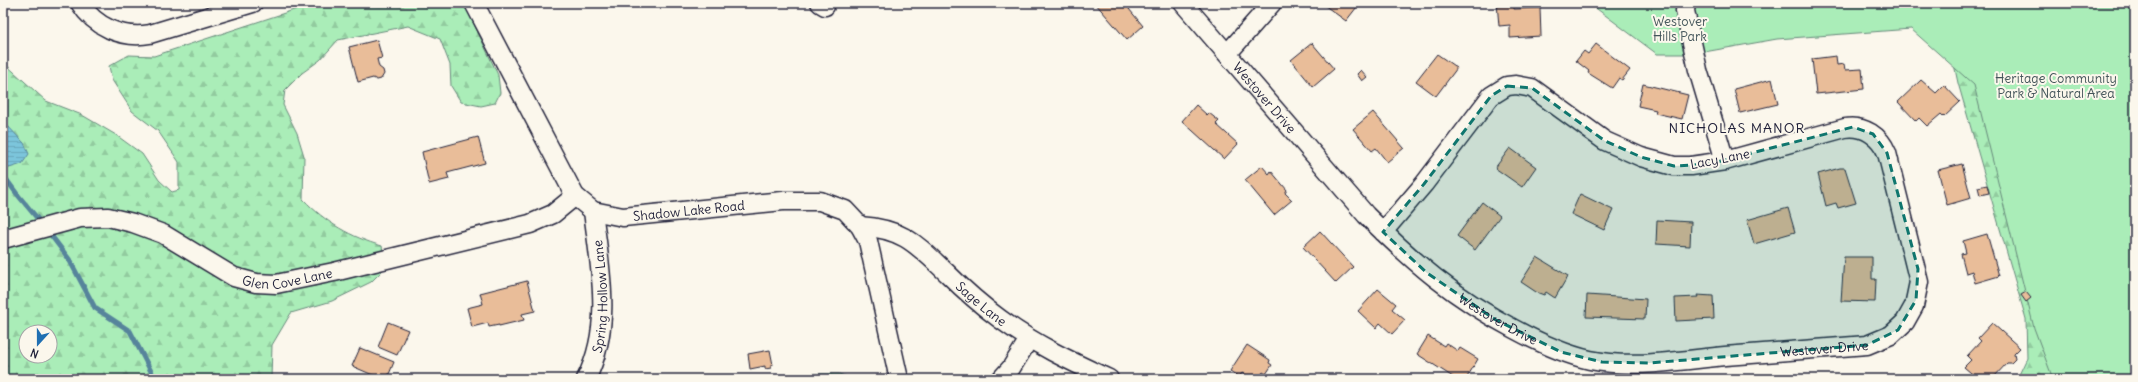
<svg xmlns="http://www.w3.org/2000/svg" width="2138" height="382" viewBox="0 0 2138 382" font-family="Delius,sans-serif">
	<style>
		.forest { fill: url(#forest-firs); stroke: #66887a; fill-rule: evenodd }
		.park { fill: #aaedb8; stroke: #66887a }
		.water { fill: url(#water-rules); stroke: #57849b }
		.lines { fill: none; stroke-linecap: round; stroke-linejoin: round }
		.stream { stroke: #57849b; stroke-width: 5 }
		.building { fill: #e9bd99; stroke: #22223b }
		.minor-casing { stroke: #22223b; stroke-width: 21 }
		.minor { stroke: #fbf7ec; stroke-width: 18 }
		.marked { fill: #0f766e; fill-opacity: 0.2; stroke: #0f766e; stroke-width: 3; stroke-dasharray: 8 5; stroke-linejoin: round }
		.labels { text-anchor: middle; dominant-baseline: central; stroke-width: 4; stroke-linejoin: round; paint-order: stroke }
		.park-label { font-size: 13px; fill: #44555a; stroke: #fbf7ec }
		.street-label { font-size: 13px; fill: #22223b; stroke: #fbf7ec }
		.neighbourhood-label { font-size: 14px; letter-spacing: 1px; fill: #22223b; stroke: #fbf7ec }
	</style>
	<defs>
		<pattern id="forest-firs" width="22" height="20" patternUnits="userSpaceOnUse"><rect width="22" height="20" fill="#aaedb8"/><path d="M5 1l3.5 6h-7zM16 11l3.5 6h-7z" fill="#92cb9f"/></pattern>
		<pattern id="water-rules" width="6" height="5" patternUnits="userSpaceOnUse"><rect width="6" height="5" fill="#7bc5db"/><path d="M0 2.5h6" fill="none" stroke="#6aa9bd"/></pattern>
	</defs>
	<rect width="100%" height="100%" fill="#fbf7ec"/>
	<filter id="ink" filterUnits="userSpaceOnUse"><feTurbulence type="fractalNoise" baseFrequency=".025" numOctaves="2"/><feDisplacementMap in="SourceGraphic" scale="8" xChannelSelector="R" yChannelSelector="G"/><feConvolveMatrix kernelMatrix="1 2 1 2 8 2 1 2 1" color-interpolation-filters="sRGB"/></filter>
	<g filter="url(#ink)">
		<g class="forest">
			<path d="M315 3H464L498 75 500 93 495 103 481 106 461 102 451 86 450 65 440 39 408 26 338 40 320 60 302 73 285 90 283 105 297 133 304 156 303 199C326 223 351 237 382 246L386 267 371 282 332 301 291 313 272 345 271 379H3V62L46 101 82 115 116 135 142 154 159 180 172 192 179 190V162L158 131 132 111 112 80 109 66 129 55 154 56ZM26 332H50V356H26Z"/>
			<path d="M1941 3H2015L2068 379H2017L2027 358 2026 319 1958 83Z"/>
			<path d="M811 374H839L854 379H789Z"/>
		</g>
		<path class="park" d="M1589 3H2135V379H2053L2034 328 1974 85 1911 29 1777 39 1693 54H1657Z"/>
		<path class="water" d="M3 121 24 143 29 154 22 164 3 170Z"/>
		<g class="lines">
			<g class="stream">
				<path d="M3 175 17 194 42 224"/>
				<path d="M47 230 69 259 95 308 130 331 155 379"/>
			</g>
		</g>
		<g class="building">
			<path d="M1095 3H1130L1132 6 1129 9 1143 26 1127 40Z"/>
			<path d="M1325 3H1360L1346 21 1324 5Z"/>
			<path d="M1497 3H1514V9L1540 8 1541 36 1510 38V25L1499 26Z"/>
			<path d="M377 40 382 58 377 59 379 67 383 70 384 74 381 79 377 80 373 78 358 82 349 47Z"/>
			<path d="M1312 43 1334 69 1313 87 1291 60Z"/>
			<path d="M1596 44 1630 70 1622 80 1619 78 1612 88 1588 73 1589 71 1576 61 1584 51 1588 54Z"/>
			<path d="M1437 54 1457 68 1436 96 1416 81Z"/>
			<path d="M1836 56 1837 65 1844 64 1845 70 1862 69 1864 89 1816 94 1812 59Z"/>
			<path d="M1361 70 1367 77 1362 81 1357 74Z"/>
			<path d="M1772 79 1778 104 1740 113 1734 89Z"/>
			<path d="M1921 80 1936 93 1944 85 1960 102 1944 117 1941 114 1927 126 1919 118 1916 121 1898 102Z"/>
			<path d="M1643 84 1688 95 1682 119 1655 113 1656 110 1638 106Z"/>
			<path d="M1196 105 1207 115 1209 113 1219 121 1216 124 1238 144 1224 159 1182 121Z"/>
			<path d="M1373 112 1404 148 1387 162 1376 148 1372 151 1353 129Z"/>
			<path d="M478 137 485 163 447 173 449 179 429 184 422 152Z"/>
			<path d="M1510 148 1536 167 1522 187 1495 168Z"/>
			<path d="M1962 164 1971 198 1947 205 1938 170Z"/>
			<path d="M1262 166 1269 174 1271 171 1287 190 1285 193 1292 200 1274 215 1245 180Z"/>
			<path d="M1840 168H1845L1856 203 1838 208 1836 203 1826 206 1818 174Z"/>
			<path d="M1987 185 1989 193 1980 195 1978 187Z"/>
			<path d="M1580 194 1613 210 1604 230 1571 214Z"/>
			<path d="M1482 202 1500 216 1475 250 1457 236Z"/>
			<path d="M1788 208 1795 232 1754 244 1747 220Z"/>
			<path d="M1657 220 1691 222 1690 246 1656 244Z"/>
			<path d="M1320 231 1353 267 1336 283 1303 247Z"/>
			<path d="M1987 234 1999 276 1975 283 1972 271 1966 273 1961 254 1966 253 1963 241Z"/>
			<path d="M1537 257 1568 276 1555 298 1546 292 1544 295 1536 292 1521 282Z"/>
			<path d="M1844 257H1872V279H1876L1875 302 1841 301Z"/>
			<path d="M527 281 535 311 522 314 524 320 499 326V325L489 327 488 323 472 327 467 308 483 304 480 293Z"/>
			<path d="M1378 289 1396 304 1392 309 1405 320 1392 334 1380 323 1376 328 1358 311Z"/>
			<path d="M2026 292 2031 298 2026 302 2021 295Z"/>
			<path d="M1587 295 1646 299 1645 319 1586 317Z"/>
			<path d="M1697 295 1713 296 1714 319 1676 321 1675 298 1698 297Z"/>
			<path d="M388 322 408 330 397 355 378 347Z"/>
			<path d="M1992 323 2020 348 2014 354 2015 359 2011 363H2007L1994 377 1995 379H1978L1964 367 1971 360 1967 356 1981 341 1978 338Z"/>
			<path d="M1428 336 1444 346 1446 343 1458 351 1460 348 1478 359 1466 379H1456L1417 354Z"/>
			<path d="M1247 345 1270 360 1269 363 1272 365 1266 374 1263 372 1258 379H1251L1242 373 1239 377 1230 371Z"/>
			<path d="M360 348 394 362 387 379H382L352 366Z"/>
			<path d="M770 350 773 365H771V368L765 369V366L750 369 748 354Z"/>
		</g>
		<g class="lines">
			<defs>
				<g id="minor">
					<path d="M80 3C95 27 122 39 150 34L253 3"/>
					<path id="s1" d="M474 3 575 196 593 211 623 217 783 201H820L845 210 860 226 868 241 899 379"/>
					<path d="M820 3 825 6 826 3"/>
					<path id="s2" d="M1183 3 1366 215C1413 262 1455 298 1514 329 1538 342 1563 354 1590 360 1634 369 1681 360 1725 356 1773 352 1820 349 1867 345L1891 335 1905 322 1914 306 1919 282 1887 153C1880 136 1864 125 1845 128L1725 161 1691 166H1674L1641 157 1605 141 1532 88 1516 85 1507 86 1491 96 1424 184 1383 232"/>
					<path d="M1686 3 1685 11 1698 70 1725 161"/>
					<path d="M1227 54 1272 3"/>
					<path id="s3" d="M860 226C905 229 917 245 948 274 964 290 981 305 1000 319 1034 344 1070 361 1109 379"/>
					<path id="s4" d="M3 239 80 218 108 217 133 223 163 234 234 277 256 283 276 284 334 272 530 224 553 214 575 196"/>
					<path id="s5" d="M586 379C613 326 600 268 593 211"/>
					<path d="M1001 379 1011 368 1029 339"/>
				</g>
			</defs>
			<use href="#minor" class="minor-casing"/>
			<use href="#minor" class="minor"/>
		</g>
	</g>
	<path class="marked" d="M1507 86 1532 88 1605 141 1641 157 1674 166 1709 164 1853 127 1873 134 1887 153 1918 269 1916 300 1898 330 1867 345 1649 363 1602 362 1561 352 1496 320 1427 273 1383 232 1424 184 1491 96Z"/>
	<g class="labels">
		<g class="park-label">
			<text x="1680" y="21">Westover<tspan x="1680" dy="15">Hills Park</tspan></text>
			<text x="2056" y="78">Heritage Community<tspan x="2056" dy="15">Park &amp; Natural Area</tspan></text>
		</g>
		<g class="street-label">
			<text stroke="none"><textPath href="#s2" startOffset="125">Westover Drive</textPath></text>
			<text transform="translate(1720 159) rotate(-11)">Lacy Lane</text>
			<text stroke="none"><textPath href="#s1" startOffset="338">Shadow Lake Road</textPath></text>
			<text stroke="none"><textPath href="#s4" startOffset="303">Glen Cove Lane</textPath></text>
			<text stroke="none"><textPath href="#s5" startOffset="85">Spring Hollow Lane</textPath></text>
			<text stroke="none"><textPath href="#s3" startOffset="148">Sage Lane</textPath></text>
			<text stroke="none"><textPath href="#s2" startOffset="449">Westover Drive</textPath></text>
			<text stroke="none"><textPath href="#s2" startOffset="785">Westover Drive</textPath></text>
		</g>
		<g class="neighbourhood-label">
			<text x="1737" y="128">NICHOLAS MANOR</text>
		</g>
	</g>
	<rect width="2138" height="382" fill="none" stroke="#fbf7ec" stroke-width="16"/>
	<rect x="8" y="8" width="2122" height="366" fill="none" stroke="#22223b" stroke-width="1.5" filter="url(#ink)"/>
	<g transform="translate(38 344) rotate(201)"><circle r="19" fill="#fbf7ec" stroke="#a4a2a5"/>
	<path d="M0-3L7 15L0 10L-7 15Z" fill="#1f6fb2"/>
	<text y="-6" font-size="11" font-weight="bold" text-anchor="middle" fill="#22223b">N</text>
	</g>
</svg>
